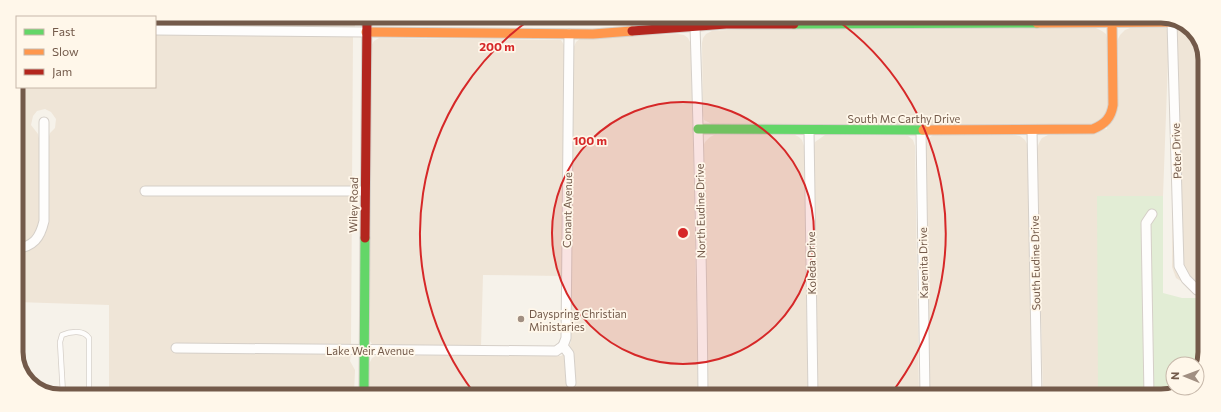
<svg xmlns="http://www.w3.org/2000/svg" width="1221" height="412" viewBox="0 0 1221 412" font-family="Commissioner,sans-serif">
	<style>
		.residential { fill: #efe5d7 }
		.green { fill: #e2edd5 }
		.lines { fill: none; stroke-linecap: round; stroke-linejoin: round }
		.lane-casing { stroke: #d5cfc8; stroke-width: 6 }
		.street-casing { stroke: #d5cfc8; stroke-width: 11 }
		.fast-casing { stroke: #d6cfc8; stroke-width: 11 }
		.slow-casing { stroke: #d6cfc8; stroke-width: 11 }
		.jam-casing { stroke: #d6cfc8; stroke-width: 11 }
		.lane { stroke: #fefdfc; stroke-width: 4.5 }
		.street { stroke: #fefdfc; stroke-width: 9 }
		.fast { stroke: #63d668; stroke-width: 9 }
		.slow { stroke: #ff974d; stroke-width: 9 }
		.jam { stroke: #b3261e; stroke-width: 9 }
		.ring { fill: none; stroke: #d62828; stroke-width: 2 }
		.poi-dot { fill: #a18f82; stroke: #fff7ea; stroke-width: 1.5 }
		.labels { text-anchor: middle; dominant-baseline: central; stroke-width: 3.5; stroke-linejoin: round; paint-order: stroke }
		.street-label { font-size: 11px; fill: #735a4a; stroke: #fff7ea }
		.poi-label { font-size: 11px; fill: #735a4a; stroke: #fff7ea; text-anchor: start }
		.rim { fill: none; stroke: #735a4a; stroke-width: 5 }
		.centre { fill: #d62828; stroke: #fff7ea; stroke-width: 2 }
		.ring-label { font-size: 12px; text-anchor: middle; font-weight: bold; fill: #d62828; stroke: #fff7ea; stroke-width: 3.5; stroke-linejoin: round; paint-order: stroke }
	</style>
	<rect width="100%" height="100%" fill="#f6f2ea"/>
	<g class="residential">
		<path d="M60 16 355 17V28L155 25V17H57Z"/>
		<rect x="371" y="17" width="95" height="2"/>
		<path d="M1178 27H1187L1196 33 1205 57 1203 284 1184 283 1176 278 1172 267 1174 34 1176 29Z"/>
		<path d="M1096 28 1102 31 1106 34 1107 38 1108 107 1103 119 1091 125H714L704 120 703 115 702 43 703 38 706 34 712 31 744 29Z"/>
		<path d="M1130 28H1166L1169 33 1163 196H1098V396H1043L1037 149 1039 143 1042 138 1048 135 1107 129 1117 41 1120 35 1125 30Z"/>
		<path d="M678 34 684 35 688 38 691 44 698 395 368 394 369 364 372 358 378 355 561 356 567 351 571 342 573 49 576 42 581 38Z"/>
		<path d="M155 35 353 36 352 186 349 187H142V195H352L351 345 347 346 172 345 171 351 351 354 350 361 355 370 354 394H109V305L16 302V254L26 252 36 246 45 235 49 220 48 140 50 133 55 128 56 119 51 112 45 109 37 111 33 116 31 125 38 134 40 143V220L38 227 34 234 28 240 20 245H16V57L17 55V87H155Z"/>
		<path d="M379 38 561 40 564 45 565 51 563 276 483 275 481 346 382 347 372 344 368 338 370 48 374 41Z"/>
		<path d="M793 134 799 137 802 140 804 146 808 395H708L703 147 705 142 710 137 714 135Z"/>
		<path d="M825 135 908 136 913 140 915 146 919 396 818 395 814 146 815 142Z"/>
		<path d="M933 135H1015L1020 136 1025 140 1028 146 1033 396H929L925 144 929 138Z"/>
	</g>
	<g class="green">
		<path d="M466 17H632L581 24 561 21 466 19Z"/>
		<path d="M1097 196H1163V293L1182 298H1203V366L1197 374V364H1173V388H1185L1162 396H1098Z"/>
	</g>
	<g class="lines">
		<defs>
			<path id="lane" d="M63 394 60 342 62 335C71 331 84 330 89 338V394"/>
			<g id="street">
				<path d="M693 17 695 26C699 149 702 272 703 395"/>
				<path d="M1172 22 1179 266 1186 279 1197 290H1203"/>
				<path d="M155 30 366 32"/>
				<path d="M809 130 813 395"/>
				<path d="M921 130 925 396"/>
				<path d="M1032 130 1037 396"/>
				<path d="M145 191H365"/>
				<path d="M16 249C34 246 40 238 44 221V122"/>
				<path d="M563 346 566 338 569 34"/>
				<path d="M563 346 569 354 571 383"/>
				<path d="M176 348 556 351 563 346"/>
				<path d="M1149 396 1146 223 1152 214"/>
			</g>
			<g id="fast">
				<path d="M794 24 1037 23"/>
				<path d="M698 129 923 130"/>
				<path d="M364 394 365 238"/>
			</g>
			<g id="slow">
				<path d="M1037 23 1180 22"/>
				<path d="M366 32 593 34 632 31"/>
				<path d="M923 130 1093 129C1105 124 1111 118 1113 105L1112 22"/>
			</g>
			<g id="jam">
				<path d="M632 31 726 24H794"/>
				<path d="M365 238 367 17"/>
			</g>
		</defs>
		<use href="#lane" class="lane-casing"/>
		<use href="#street" class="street-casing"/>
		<use href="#fast" class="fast-casing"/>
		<use href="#slow" class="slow-casing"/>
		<use href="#jam" class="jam-casing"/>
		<use href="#lane" class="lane"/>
		<use href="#street" class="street"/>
		<use href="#fast" class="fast"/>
		<use href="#slow" class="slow"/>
		<use href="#jam" class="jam"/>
	</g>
	<circle cx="683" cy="233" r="131" fill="#d62828" fill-opacity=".12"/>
	<g class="ring">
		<circle cx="683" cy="233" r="131"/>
		<path d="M474 393A263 263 0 0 1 532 18M834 18A263 263 0 0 1 890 395"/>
	</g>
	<circle class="poi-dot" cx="521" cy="319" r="4"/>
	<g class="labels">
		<g class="street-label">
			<text x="904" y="118">South Mc Carthy Drive</text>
			<text transform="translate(1176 151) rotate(-92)">Peter Drive</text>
			<text transform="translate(353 205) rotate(-89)">Wiley Road</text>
			<text transform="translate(567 210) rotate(-89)">Conant Avenue</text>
			<text transform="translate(700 211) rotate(-91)">North Eudine Drive</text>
			<text transform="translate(811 263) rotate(-91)">Koleda Drive</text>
			<text transform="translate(923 263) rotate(-91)">Karenita Drive</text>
			<text transform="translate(1035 263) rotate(-91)">South Eudine Drive</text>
			<text x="370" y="350">Lake Weir Avenue</text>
		</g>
		<g class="poi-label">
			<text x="529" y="313">Dayspring Christian<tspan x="529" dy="13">Ministaries</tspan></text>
		</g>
	</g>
	<path d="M0 0H1221V412H0ZM60 23H1161A37 37 0 0 1 1198 60V352A37 37 0 0 1 1161 389H60A37 37 0 0 1 23 352V60A37 37 0 0 1 60 23Z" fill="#fff7ea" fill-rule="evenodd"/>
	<path class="rim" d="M60 23H1161A37 37 0 0 1 1198 60V352A37 37 0 0 1 1161 389H60A37 37 0 0 1 23 352V60A37 37 0 0 1 60 23Z"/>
	<circle cx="683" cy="233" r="6" class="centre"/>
	<g class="ring-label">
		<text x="497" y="51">200 m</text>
		<text x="590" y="145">100 m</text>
	</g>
	<rect x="16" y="16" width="140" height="72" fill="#fff7ea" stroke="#c7b8aa"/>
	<rect x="24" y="29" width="20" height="6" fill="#63d668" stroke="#c7b8aa"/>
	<text x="52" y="36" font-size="12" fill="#735a4a">Fast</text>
	<rect x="24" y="49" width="20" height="6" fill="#ff974d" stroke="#c7b8aa"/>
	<text x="52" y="56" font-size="12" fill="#735a4a">Slow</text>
	<rect x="24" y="69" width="20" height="6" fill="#b3261e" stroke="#c7b8aa"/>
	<text x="52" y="76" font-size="12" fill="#735a4a">Jam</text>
	<g transform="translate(1185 376) rotate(271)"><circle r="19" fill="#fff7ea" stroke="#c7b8aa"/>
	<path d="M0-3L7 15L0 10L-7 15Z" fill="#a18f82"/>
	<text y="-6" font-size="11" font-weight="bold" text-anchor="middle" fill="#735a4a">N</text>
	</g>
</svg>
